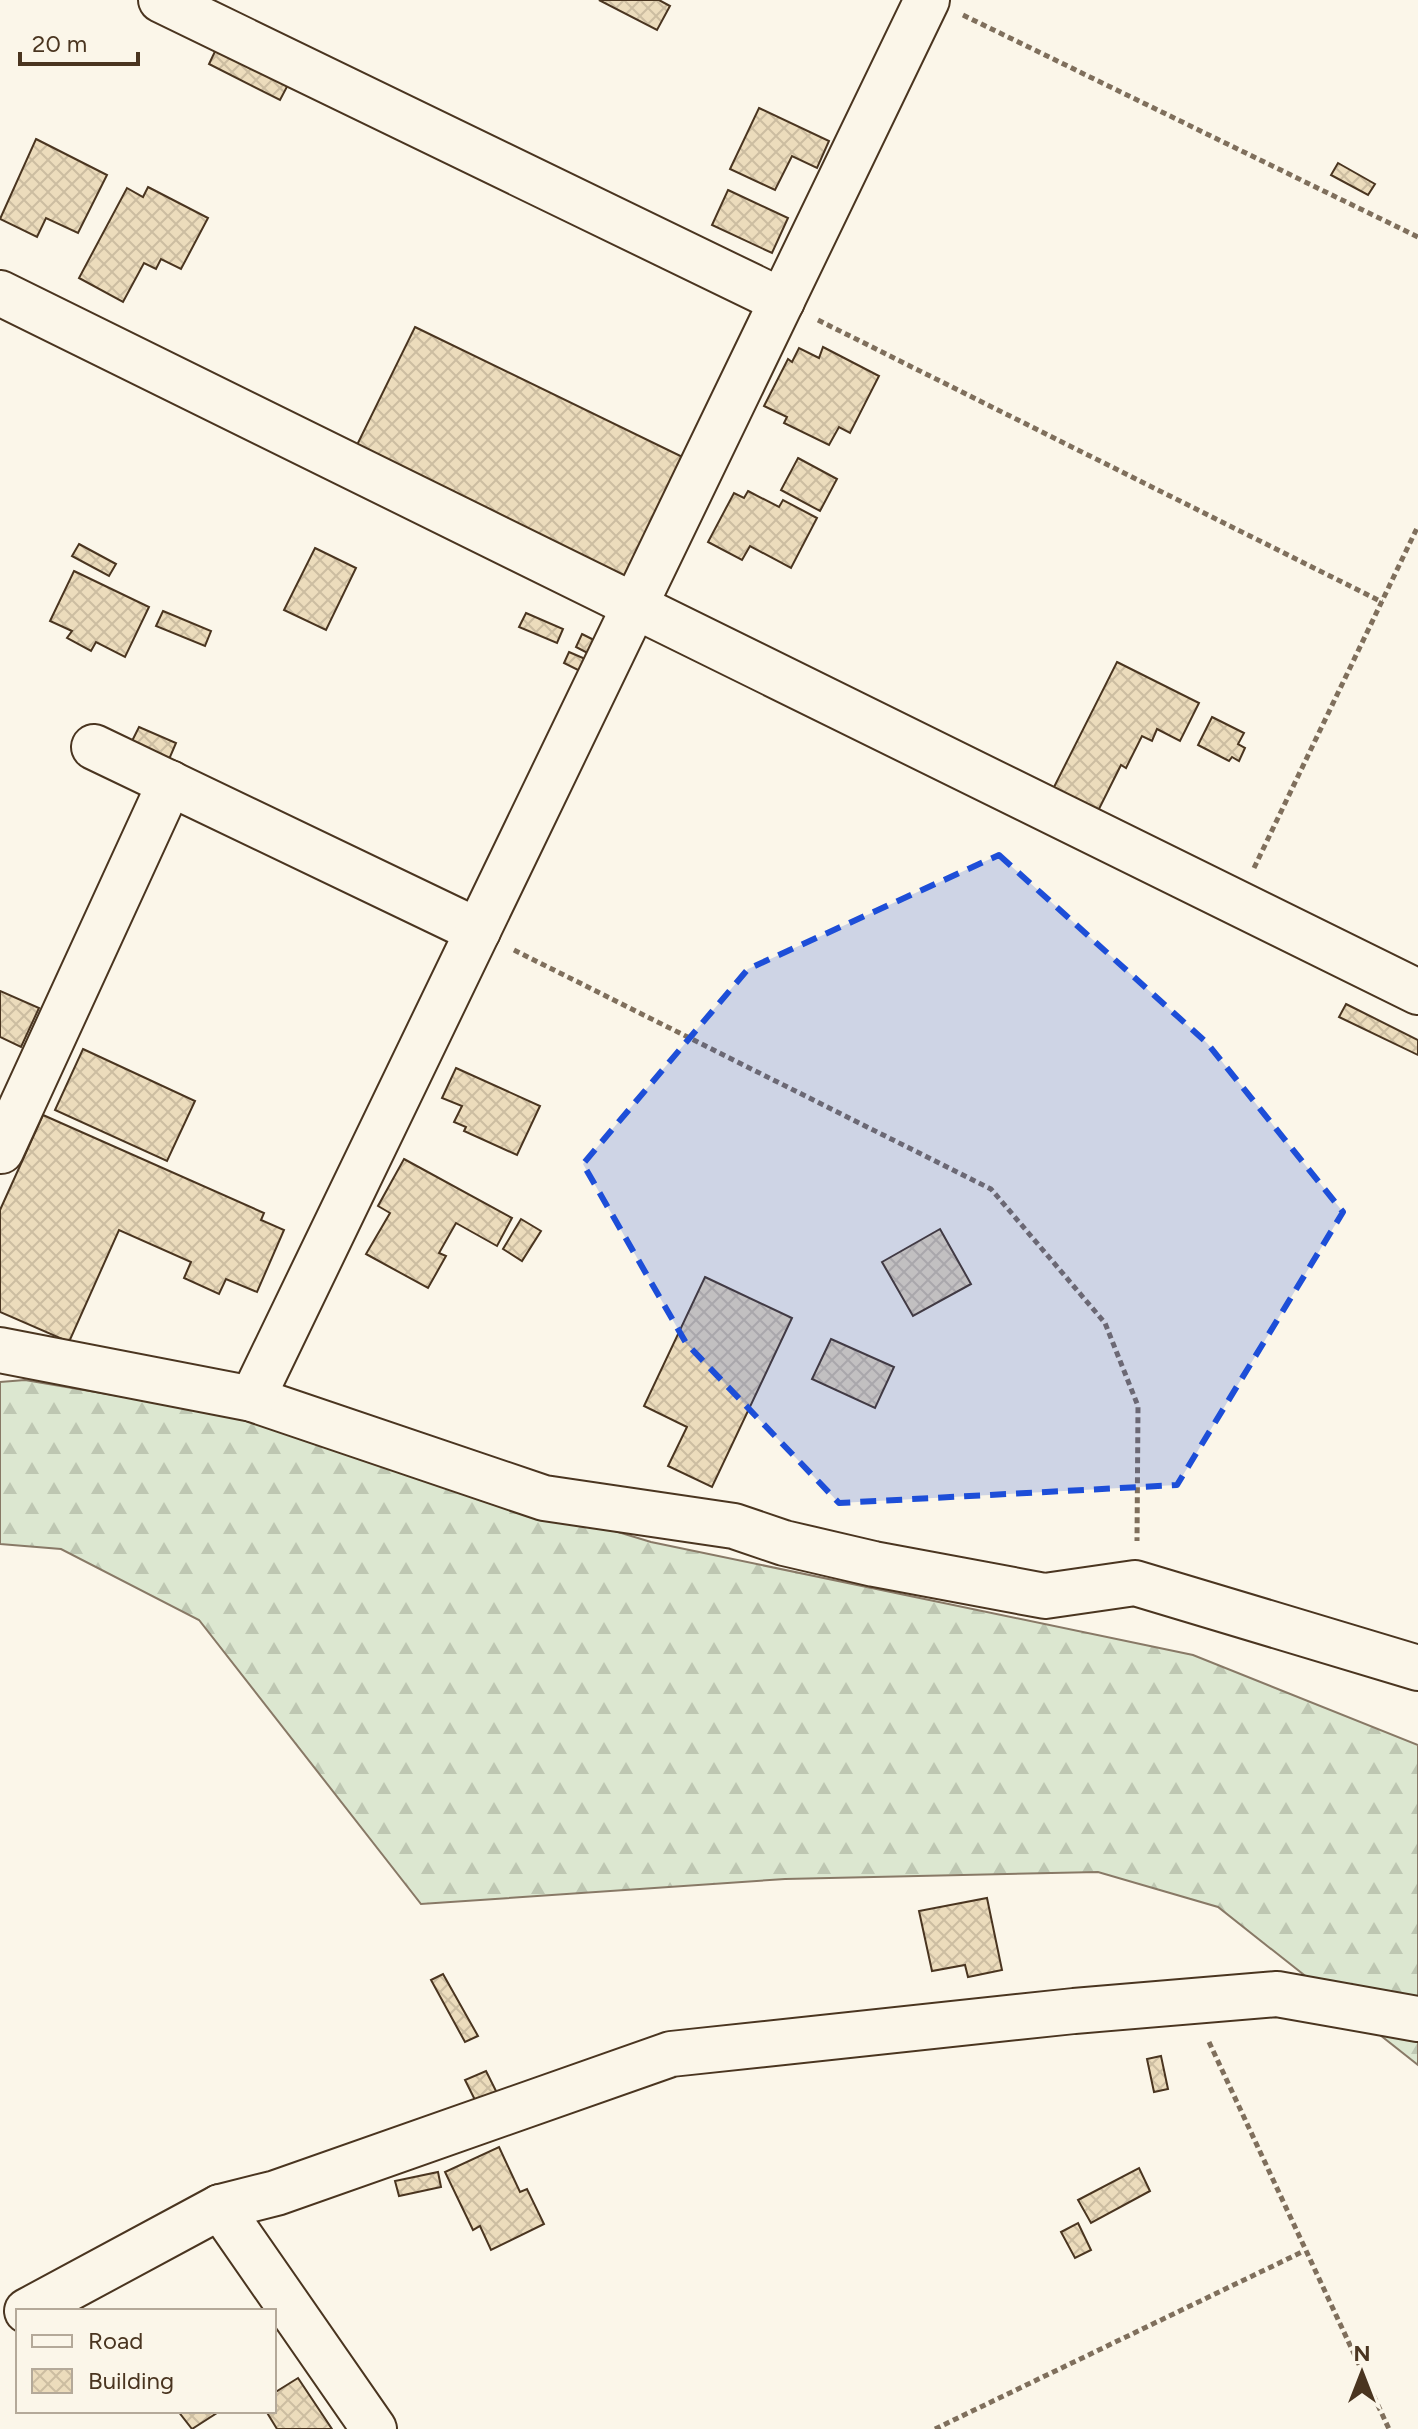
<svg xmlns="http://www.w3.org/2000/svg" width="1418" height="2429" viewBox="0 0 1418 2429" font-family="Figtree,sans-serif">
	<style>
		.forest { fill: url(#forest-firs); stroke: #887966; stroke-width: 2 }
		.building { fill: url(#building-cross-hatch); stroke: #4a3520; stroke-width: 2 }
		.lines { fill: none; stroke-linecap: round; stroke-linejoin: round }
		.minor-casing { stroke: #4a3520; stroke-width: 48 }
		.path { stroke: #7f6f5c; stroke-width: 5; stroke-dasharray: 6 4; stroke-linecap: butt }
		.minor { stroke: #fbf6e9; stroke-width: 44 }
		.marked { fill: #1d4ed8; fill-opacity: 0.2; stroke: #1d4ed8; stroke-width: 6; stroke-dasharray: 16 10; stroke-linejoin: round }
	</style>
	<defs>
		<pattern id="forest-firs" width="22" height="20" patternUnits="userSpaceOnUse" patternTransform="scale(2)"><rect width="22" height="20" fill="#dce7d0"/><path d="M5 1l3.5 6h-7zM16 11l3.5 6h-7z" fill="#bec7b2"/></pattern>
		<pattern id="building-cross-hatch" width="8" height="8" patternUnits="userSpaceOnUse" patternTransform="scale(2)"><rect width="8" height="8" fill="#ecdcbc"/><path d="M0 0l8 8M0 8l8-8" fill="none" stroke="#ccbda1"/></pattern>
	</defs>
	<rect width="100%" height="100%" fill="#fbf6e9"/>
	<path class="forest" d="M25 1380 231 1415 651 1542 1193 1655 1418 1745V2065L1218 1907 1098 1872 785 1879 421 1904 199 1620 61 1549 0 1544V1382Z"/>
	<g class="building">
		<path d="M599 0H659L670 6 657 30Z"/>
		<path d="M218 45 290 81 280 100 209 64Z"/>
		<path d="M759 108 829 141 817 168 792 156 775 190 730 169Z"/>
		<path d="M36 139 107 175 78 233 46 218 37 237 0 219Z"/>
		<path d="M1338 163 1375 184 1368 195 1331 175Z"/>
		<path d="M148 187 208 218 181 269 161 259 156 269 144 263 123 302 79 278 127 188 143 197Z"/>
		<path d="M728 190 788 218 772 253 712 225Z"/>
		<path d="M415 327 699 465 638 590 354 451Z"/>
		<path d="M823 347 879 376 850 433 839 427 829 445 784 423 787 417 764 406 788 359 792 362 799 348 819 358Z"/>
		<path d="M798 458 837 479 820 511 781 490Z"/>
		<path d="M748 491 779 507 783 500 817 518 791 568 750 546 742 560 708 542 734 493 744 498Z"/>
		<path d="M79 544 116 564 109 576 72 556Z"/>
		<path d="M315 548 356 568 326 630 284 610Z"/>
		<path d="M74 571 149 607 125 657 96 642 91 651 67 638 72 631 50 621Z"/>
		<path d="M163 611 211 631 205 646 156 626Z"/>
		<path d="M526 613 563 629 557 643 519 627Z"/>
		<path d="M582 634 608 647 601 660 576 647Z"/>
		<path d="M569 652 590 661 584 673 564 663Z"/>
		<path d="M1117 662 1199 703 1180 741 1157 729 1152 741 1142 736 1126 768 1121 765 1096 815 1051 793Z"/>
		<path d="M1212 717 1244 733 1238 744 1245 748 1239 761 1232 757 1229 761 1198 745Z"/>
		<path d="M139 727 176 743 167 764 129 747Z"/>
		<path d="M0 991 39 1008 21 1047 0 1037Z"/>
		<path d="M1346 1004 1418 1040V1055L1339 1017Z"/>
		<path d="M83 1049 195 1101 167 1161 55 1110Z"/>
		<path d="M456 1068 540 1106 517 1155 464 1131 466 1127 454 1122 462 1106 442 1098Z"/>
		<path d="M43 1115 264 1213 261 1220 284 1230 257 1292 226 1279 219 1294 184 1278 191 1262 119 1230 69 1342 0 1312V1210Z"/>
		<path d="M404 1159 512 1218 497 1246 456 1223 439 1253 446 1256 428 1288 366 1254 390 1213 378 1206Z"/>
		<path d="M521 1219 541 1231 522 1261 503 1249Z"/>
		<path d="M940 1229 971 1284 913 1316 882 1262Z"/>
		<path d="M705 1277 792 1318 712 1487 668 1466 687 1427 644 1406Z"/>
		<path d="M831 1339 894 1367 875 1408 812 1379Z"/>
		<path d="M987 1898 1002 1970 968 1977 965 1965 932 1971 919 1911Z"/>
		<path d="M443 1974 478 2036 465 2042 431 1980Z"/>
		<path d="M1161 2056 1168 2089 1154 2092 1147 2059Z"/>
		<path d="M486 2071 501 2101 480 2110 465 2080Z"/>
		<path d="M499 2147 520 2192 527 2189 544 2224 491 2250 480 2226 473 2230 445 2172Z"/>
		<path d="M1139 2168 1150 2191 1091 2223 1078 2200Z"/>
		<path d="M438 2172 441 2187 399 2196 395 2181Z"/>
		<path d="M1078 2223 1091 2250 1075 2258 1061 2232Z"/>
		<path d="M298 2378 332 2429H277L266 2411H274V2393Z"/>
		<path d="M178 2411H220L192 2429Z"/>
	</g>
	<g class="lines">
		<defs>
			<g id="minor">
				<path d="M161 0 782 301"/>
				<path d="M0 293 1418 992"/>
				<path d="M94 747 478 931"/>
				<path d="M1 1151 170 783"/>
				<path d="M0 1350 252 1399 544 1498 734 1526 784 1543 874 1564 1045 1596 1135 1583 1418 1668"/>
				<path d="M252 1399 927 0"/>
				<path d="M220 2207 374 2429"/>
				<path d="M27 2311 220 2207 276 2193 671 2054 1074 2011 1277 1994 1418 2019"/>
			</g>
		</defs>
		<use href="#minor" class="minor-casing"/>
		<g class="path">
			<path d="M963 15 1418 237"/>
			<path d="M818 320 1382 602"/>
			<path d="M1254 868 1418 526"/>
			<path d="M514 950 991 1189 1105 1323 1138 1406 1137 1541"/>
			<path d="M1209 2042 1389 2429"/>
			<path d="M935 2429 1304 2251"/>
		</g>
		<use href="#minor" class="minor"/>
	</g>
	<path class="marked" d="M999 855 1207 1043 1343 1212 1177 1485 839 1503 686 1343 583 1164 748 969Z"/>
	<rect x="16" y="2309" width="260" height="104" fill="#fbf6e9" stroke="#b4a999" stroke-width="2"/>
	<rect x="32" y="2335" width="40" height="12" fill="#fbf6e9" stroke="#b4a999" stroke-width="2"/>
	<text x="88" y="2349" font-size="24" fill="#4a3520">Road</text>
	<rect x="32" y="2369" width="40" height="24" fill="url(#building-cross-hatch)" stroke="#b4a999" stroke-width="2"/>
	<text x="88" y="2389" font-size="24" fill="#4a3520">Building</text>
	<g transform="translate(1362 2373)" stroke="#fbf6e9" stroke-width="6" paint-order="stroke">
	<path d="M0-6L14 30L0 20L-14 30Z" fill="#4a3520"/>
	<text y="-12" font-size="22" font-weight="bold" text-anchor="middle" fill="#4a3520">N</text>
	</g>
	<path d="M20 52v12h118v-12" fill="none" stroke="#4a3520" stroke-width="4"/>
	<text x="32" y="52" font-size="24" fill="#4a3520" stroke="#fbf6e9" stroke-width="6" paint-order="stroke">20 m</text>
</svg>
